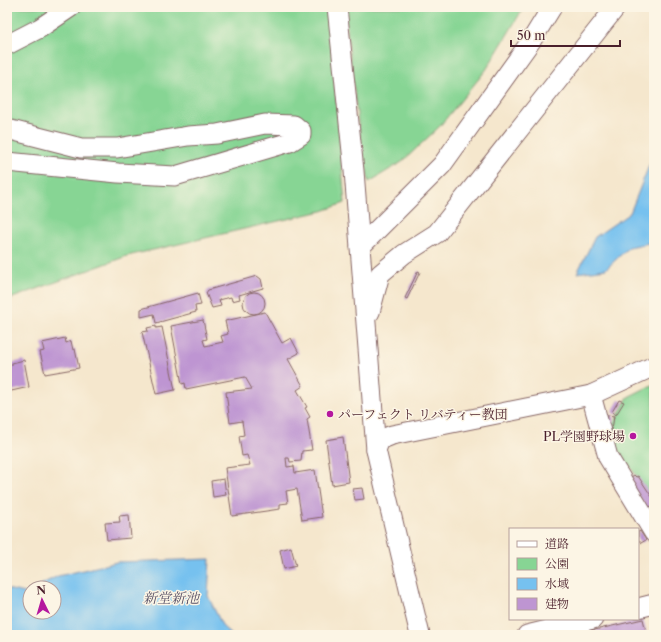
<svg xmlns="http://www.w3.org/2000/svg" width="661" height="642" viewBox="0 0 661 642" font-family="'Libre Caslon Text','Noto Serif JP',serif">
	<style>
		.green { fill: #87d594; stroke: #687a60 }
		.water { fill: #76c1ef; stroke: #60708d }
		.building { fill: #be95d2 }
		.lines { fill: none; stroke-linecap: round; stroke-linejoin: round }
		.minor-casing { stroke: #866564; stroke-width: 21 }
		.minor { stroke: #fff; stroke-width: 19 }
		.poi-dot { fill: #b5179e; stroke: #fcf5e5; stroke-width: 1.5 }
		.labels { text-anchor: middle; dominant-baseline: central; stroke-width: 3; stroke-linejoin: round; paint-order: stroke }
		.poi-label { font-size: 13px; fill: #4a1f2b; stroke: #fcf5e5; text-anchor: start }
		.water-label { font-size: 14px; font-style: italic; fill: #575066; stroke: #fcf5e5 }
	</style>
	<rect width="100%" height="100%" fill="#fcf5e5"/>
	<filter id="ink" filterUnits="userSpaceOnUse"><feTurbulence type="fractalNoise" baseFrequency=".025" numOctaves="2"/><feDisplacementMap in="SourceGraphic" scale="8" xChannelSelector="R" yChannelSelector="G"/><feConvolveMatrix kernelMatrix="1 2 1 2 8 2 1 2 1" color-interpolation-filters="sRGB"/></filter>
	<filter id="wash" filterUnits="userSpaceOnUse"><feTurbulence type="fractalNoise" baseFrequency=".012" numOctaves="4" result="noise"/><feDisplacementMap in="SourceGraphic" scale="16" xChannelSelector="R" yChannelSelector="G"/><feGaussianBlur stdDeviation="0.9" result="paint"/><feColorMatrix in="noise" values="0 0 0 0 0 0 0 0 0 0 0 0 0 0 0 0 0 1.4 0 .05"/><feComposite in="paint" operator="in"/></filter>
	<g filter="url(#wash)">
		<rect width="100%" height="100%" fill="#f5e7cd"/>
		<g class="green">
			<path d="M7 7H328L345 203 322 211 127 256 7 300Z"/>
			<path d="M344 7H524L486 70 439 127 402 162 369 182 359 131Z"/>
			<path d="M654 384V500L614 445 612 427 628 397Z"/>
		</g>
		<g class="water">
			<path d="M654 153V242L629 247 606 269 577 273 595 237 630 213Z"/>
			<path d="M210 559 208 596 223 627 232 635H7V589L25 593 30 590V612H54V588H34L58 576 117 562Z"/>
		</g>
		<g id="blocks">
			<g class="building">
				<path d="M418 271 420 272 407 299 405 298Z"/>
				<path d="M257 276 261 279 263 288 239 295 240 299 232 301 231 297 219 300 221 306 212 308 206 293 208 290Z"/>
				<circle cx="254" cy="303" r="11"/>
				<path d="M198 293 201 305 195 306 196 312 156 323 154 314 141 317V309Z"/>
				<path d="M265 312 282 343 291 338 299 353 288 359 303 386 297 390 307 407 305 408 310 417 307 419 312 450 302 451 301 461 290 462 289 458H286L287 467 294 466 295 473 315 470 322 517 302 520 297 489 286 491 288 503 280 504V509L232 516 225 468 250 465 247 455 242 456 239 436 244 435 242 421 230 423 226 392 252 389 245 377 186 389 185 383 182 384 171 326 203 320 207 339 203 340 205 346 223 342 221 336 228 334 225 321Z"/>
				<path d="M156 326V328L162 327 175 390 156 394 142 332 148 331 147 328Z"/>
				<path d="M65 338 66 343 71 341 73 350 75 349 79 368 45 374 40 352 44 351 42 343Z"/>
				<path d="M24 360 29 387 7 392V366L12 365V363Z"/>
				<path d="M619 400 624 402 616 415 612 412Z"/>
				<path d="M608 415 614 416 612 430 606 429Z"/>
				<path d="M343 437 349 482 332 485 326 440Z"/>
				<path d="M634 475 636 477 638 476 654 500V504L647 509 627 480Z"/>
				<path d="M224 479 226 495 213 497 211 481Z"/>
				<path d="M362 488 364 499 355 500 353 489Z"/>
				<path d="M129 515 131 538 107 540 105 523 120 522 119 516Z"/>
				<path d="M640 531 646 540 641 543 638 539V532Z"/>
				<path d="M291 547 296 566 284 569 280 550Z"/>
				<path d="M643 619 647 635H577V634Z"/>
			</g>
		</g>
	</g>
	<g filter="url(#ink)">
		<use href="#blocks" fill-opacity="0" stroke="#866564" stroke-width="1"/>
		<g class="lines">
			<defs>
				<g id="minor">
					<path d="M337 7 354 171 376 450 420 635"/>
					<path d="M7 45 40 28 71 7"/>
					<path d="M7 129 81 148H117L188 136 217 134 265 124 294 125 301 131V135L290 142 175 176 118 173 7 162"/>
					<path d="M360 247 442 165 531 41 552 7"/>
					<path d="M370 312 380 274 404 254 437 233 616 7"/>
					<path d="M591 395 608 457 654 533"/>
					<path d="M376 450 380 440 392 435 591 395 654 366"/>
					<path d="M638 608 654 604"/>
					<path d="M527 635 593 619"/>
				</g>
			</defs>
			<use href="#minor" class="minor-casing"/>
			<use href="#minor" class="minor"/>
		</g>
	</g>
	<g class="poi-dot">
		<circle cx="330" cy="414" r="4"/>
		<circle cx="633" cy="436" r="4"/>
	</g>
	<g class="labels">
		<g class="poi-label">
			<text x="338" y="414">パーフェクト リバティー教団</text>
			<text x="625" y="436" text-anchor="end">PL学園野球場</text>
		</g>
		<g class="water-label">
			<text x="171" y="598">新堂新池</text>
		</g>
	</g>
	<rect width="661" height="642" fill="none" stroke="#fcf5e5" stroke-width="24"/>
	<rect x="509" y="528" width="130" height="92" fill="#fcf5e5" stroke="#b59f9b"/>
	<rect x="517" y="541" width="20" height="6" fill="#ffffff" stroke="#b59f9b"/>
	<text x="545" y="548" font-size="12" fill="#4a1f2b">道路</text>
	<rect x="517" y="558" width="20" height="12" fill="#87d594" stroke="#b59f9b"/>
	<text x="545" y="568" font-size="12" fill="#4a1f2b">公園</text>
	<rect x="517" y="578" width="20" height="12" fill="#76c1ef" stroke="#b59f9b"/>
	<text x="545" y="588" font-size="12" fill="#4a1f2b">水域</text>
	<rect x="517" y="598" width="20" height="12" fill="#be95d2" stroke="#b59f9b"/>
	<text x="545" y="608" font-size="12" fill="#4a1f2b">建物</text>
	<g transform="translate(42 600) rotate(355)"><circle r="19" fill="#fcf5e5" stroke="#b59f9b"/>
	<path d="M0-3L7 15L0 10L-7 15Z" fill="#b5179e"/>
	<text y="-6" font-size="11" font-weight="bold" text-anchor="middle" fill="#4a1f2b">N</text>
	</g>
	<path d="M511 40v6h109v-6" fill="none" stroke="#4a1f2b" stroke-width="2"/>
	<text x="517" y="40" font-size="12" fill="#4a1f2b" stroke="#fcf5e5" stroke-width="3" paint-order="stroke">50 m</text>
</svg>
